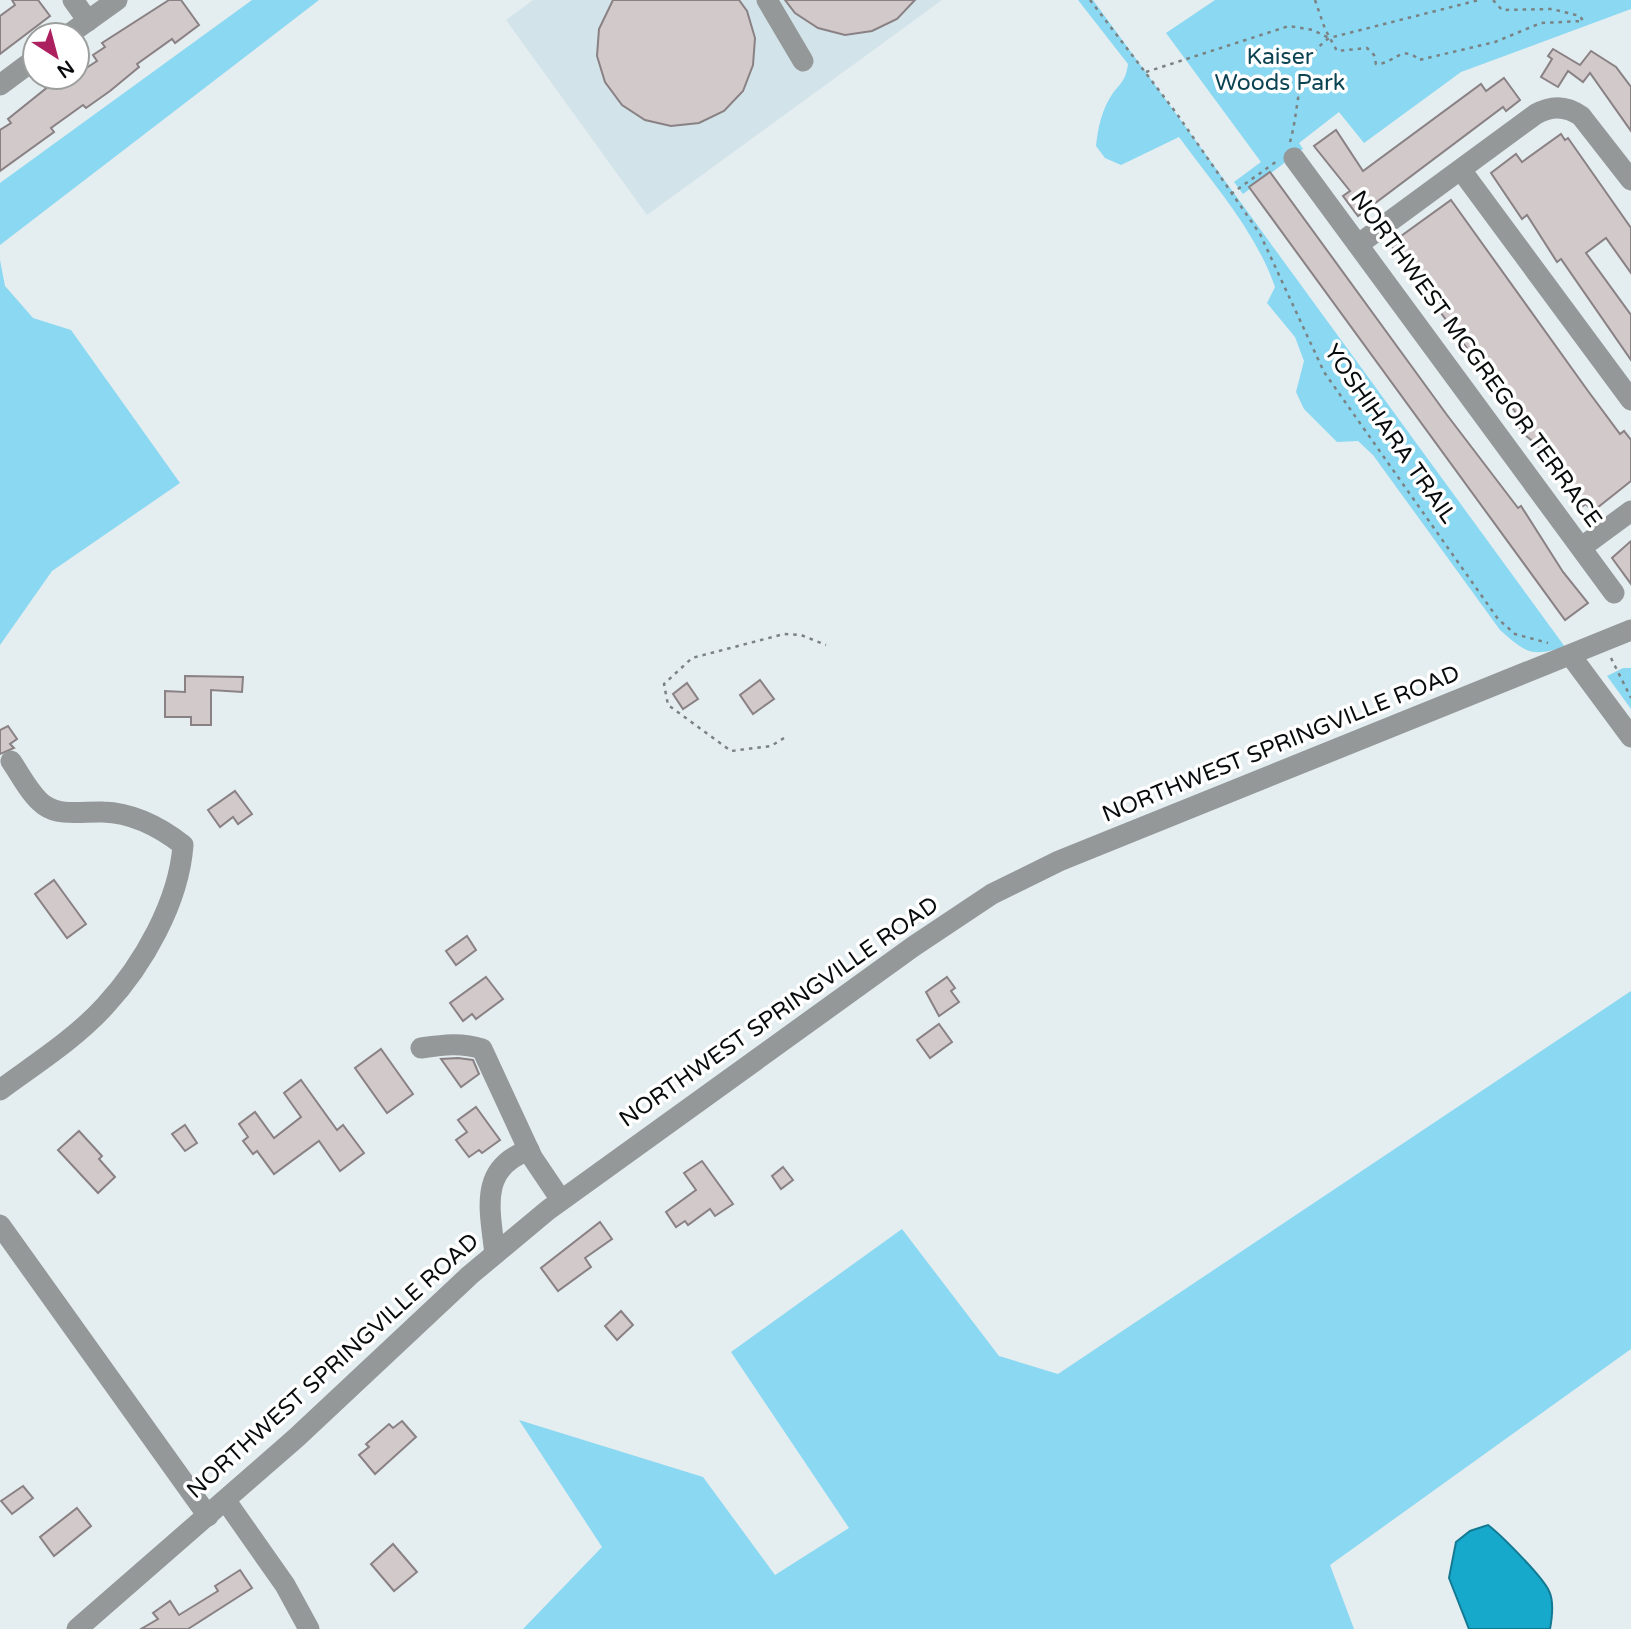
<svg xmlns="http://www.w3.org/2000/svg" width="1631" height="1629" viewBox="0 0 1631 1629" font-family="'Varela Round',sans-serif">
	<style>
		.built { fill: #d2e3e9 }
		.green { fill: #8ad8f1 }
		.water { fill: #17a9cc; stroke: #137a93; stroke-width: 2 }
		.building { fill: #d2c9cb; stroke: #898183; stroke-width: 2 }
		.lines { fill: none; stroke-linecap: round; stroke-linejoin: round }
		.path { stroke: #7b8284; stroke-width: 2.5; stroke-dasharray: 3.5 5; stroke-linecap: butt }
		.minor { stroke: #949899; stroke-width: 21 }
		.labels { text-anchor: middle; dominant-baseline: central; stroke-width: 7; stroke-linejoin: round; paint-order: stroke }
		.park-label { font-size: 23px; fill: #0c4453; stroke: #fff }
		.street-label { font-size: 23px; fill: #090c0d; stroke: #fff }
	</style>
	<rect width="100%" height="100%" fill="#e4edf0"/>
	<path class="built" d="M533 0H942L647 215 506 20Z"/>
	<g class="green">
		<path d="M252 0H319L0 245V183Z"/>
		<path d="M1078 0H1093L1565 647C1531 657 1526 653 1500 630L1373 455 1358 441 1337 442 1304 409 1296 392 1304 361 1295 337 1267 303 1275 287C1255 230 1214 185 1179 137L1121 165 1105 158 1096 146C1098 127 1102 109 1113 93 1122 82 1126 79 1128 64Z"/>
		<path d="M1215 0H1631V9L1461 72 1364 143 1339 112 1299 143 1303 149 1243 194 1234 182 1261 162 1166 33Z"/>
		<path d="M0 260 5 286 33 318 71 330 180 483 52 571 0 645Z"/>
		<path d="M1623 668H1631V709L1607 676Z"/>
		<path d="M1631 991V1349L1330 1565 1354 1629H523L602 1547 519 1420 703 1477 775 1575 849 1528 731 1352 902 1229 999 1356 1058 1374Z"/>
	</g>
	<path class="water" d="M1488 1525C1501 1535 1542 1576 1549 1591 1554 1601 1552 1618 1550 1629H1469L1449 1578 1456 1542 1470 1531Z"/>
	<g class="building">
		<path d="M12 0H38L50 16 0 54V16L15 5Z"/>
		<path d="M169 0H181L199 25 175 43 172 39 137 64 139 67 110 91 86 108 83 105 51 128 54 132 0 171V130L11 123 8 119 59 78 62 82 69 77H77V74L97 61 93 55 105 47 102 43Z"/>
		<path d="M613 0H739L747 11 755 38 753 65 743 91 724 111 699 123 671 126 645 120 622 105 605 82 597 56 599 29Z"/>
		<path d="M785 0H915L897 19 872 31 845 35 818 28 795 13Z"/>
		<path d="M1553 49 1580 65 1591 51 1616 67 1631 87V131L1590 73 1583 82 1568 71 1558 87 1541 77 1552 59 1548 56Z"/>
		<path d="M1504 78 1520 100 1506 111 1503 107 1358 216 1343 196 1350 191 1314 146 1336 130 1363 171 1481 84 1486 91Z"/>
		<path d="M1561 134 1565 140 1568 138 1631 228V273L1606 238 1586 253 1631 315V360L1561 259 1557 262 1527 215 1522 219 1491 173 1516 154 1522 162Z"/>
		<path d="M1270 172 1447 415 1518 508 1521 506 1563 572 1588 603 1565 620 1249 187Z"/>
		<path d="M1451 200 1588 391 1620 434 1624 431 1631 440V481L1592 512 1586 504 1583 506 1536 444 1525 435 1517 425 1522 421 1505 398 1501 401 1486 380 1489 378 1390 244Z"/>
		<path d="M1631 541V584L1612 558Z"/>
		<path d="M185 676 243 677 242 692 211 690V725H191V717H165V691L185 692Z"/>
		<path d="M760 680 774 699 753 714 740 695Z"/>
		<path d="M687 683 698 699 683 709 673 694Z"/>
		<path d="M8 726 17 739 10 744 14 748 0 754V730Z"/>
		<path d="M235 791 252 814 238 824 233 817 220 827 208 810Z"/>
		<path d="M54 880 86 924 67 938 35 894Z"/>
		<path d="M467 936 476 950 456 965 446 951Z"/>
		<path d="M486 977 503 999 476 1019 472 1014 463 1021 450 1003Z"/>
		<path d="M947 977 955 988 951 991 959 1002 939 1016 926 992Z"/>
		<path d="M939 1024 952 1042 930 1058 917 1040Z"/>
		<path d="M381 1049 413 1094 387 1113 355 1068Z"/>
		<path d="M458 1058 473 1060 479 1074 461 1087 441 1059Z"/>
		<path d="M301 1080 337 1130 343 1125 364 1153 340 1171 319 1141 274 1174 257 1151 253 1154 243 1141 248 1137 239 1124 255 1112 274 1138 301 1117 284 1093Z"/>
		<path d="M476 1107 500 1140 482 1153 479 1150 469 1157 456 1140 467 1132 458 1120Z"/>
		<path d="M185 1125 197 1143 185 1151 172 1134Z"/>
		<path d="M79 1131 102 1156 99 1159 115 1177 98 1193 58 1150Z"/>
		<path d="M702 1161 733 1204 715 1216 710 1209 688 1225 685 1221 676 1227 666 1212 696 1190 684 1173Z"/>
		<path d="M783 1167 793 1180 781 1189 772 1176Z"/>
		<path d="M600 1222 612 1239 585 1258 591 1267 558 1291 541 1268Z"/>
		<path d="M621 1311 633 1325 617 1340 605 1326Z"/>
		<path d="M402 1421 416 1437 375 1474 359 1455 369 1447 366 1444 389 1424 393 1428Z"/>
		<path d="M23 1486 33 1498 12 1514 1 1501Z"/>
		<path d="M77 1508 91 1526 54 1556 40 1537Z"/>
		<path d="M393 1544 417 1572 394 1591 371 1564Z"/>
		<path d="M240 1570 252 1588 188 1629H141L158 1619 153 1613 170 1601 179 1615 218 1591 215 1586Z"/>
	</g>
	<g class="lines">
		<g class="path">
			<path d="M1090 0 1177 114 1260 234 1324 372 1498 619 1515 634 1548 643"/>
			<path d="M1315 0 1325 29 1337 51 1367 48 1374 55 1376 64C1393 65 1402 43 1419 60L1495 42 1541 23 1583 21 1580 16 1552 9 1502 10 1493 0"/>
			<path d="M1146 72 1289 26 1313 30 1329 38"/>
			<path d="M1290 142C1301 104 1294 63 1329 38L1479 0"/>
			<path d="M1231 194 1277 161"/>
			<path d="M1611 658 1631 698"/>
			<path d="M784 738 771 746 731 751 668 705 664 684 692 658 784 634 801 635 826 645"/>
		</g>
		<g class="minor">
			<path d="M73 0 88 21"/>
			<path d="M767 0 803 61"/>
			<path d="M68 35 117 0"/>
			<path d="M0 85 35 59"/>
			<path d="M1294 158 1614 593"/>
			<path d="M1461 170 1631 400"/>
			<path d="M1359 244 1536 114C1552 105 1567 106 1581 116L1631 180"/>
			<path d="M1582 547 1631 511"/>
			<path d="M1571 656 1631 737"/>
			<path d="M421 1048C442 1045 461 1042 482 1049L532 1157 561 1200"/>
			<path d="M0 1090C35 1064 75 1039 105 1006 143 965 179 902 183 845 160 827 134 813 103 812 85 811 60 817 44 805 31 796 20 774 11 761"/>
			<path d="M0 1225 208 1516"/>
			<path d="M495 1254C490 1210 478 1168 529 1150"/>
			<path d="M226 1501 285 1585 309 1629"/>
			<path d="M77 1629 296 1438 470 1275 548 1210 914 946 992 894 1059 861 1631 630"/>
		</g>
	</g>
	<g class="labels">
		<g class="park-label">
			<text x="1280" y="57">Kaiser<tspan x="1280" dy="26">Woods Park</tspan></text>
		</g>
		<g class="street-label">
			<text transform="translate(1476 359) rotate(54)">NORTHWEST MCGREGOR TERRACE</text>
			<text transform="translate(1390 434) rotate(55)">YOSHIHARA TRAIL</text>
			<text transform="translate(1281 744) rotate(-22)">NORTHWEST SPRINGVILLE ROAD</text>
			<text transform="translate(779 1012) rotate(-35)">NORTHWEST SPRINGVILLE ROAD</text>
			<text transform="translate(333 1366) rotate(-42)">NORTHWEST SPRINGVILLE ROAD</text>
		</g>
	</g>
	<g transform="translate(56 56) rotate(144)"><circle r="33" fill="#ffffff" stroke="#9d9e9e" stroke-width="2"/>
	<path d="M0-5L12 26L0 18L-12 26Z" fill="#ac2060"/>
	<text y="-10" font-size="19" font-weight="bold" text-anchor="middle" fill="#090c0d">N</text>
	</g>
</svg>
